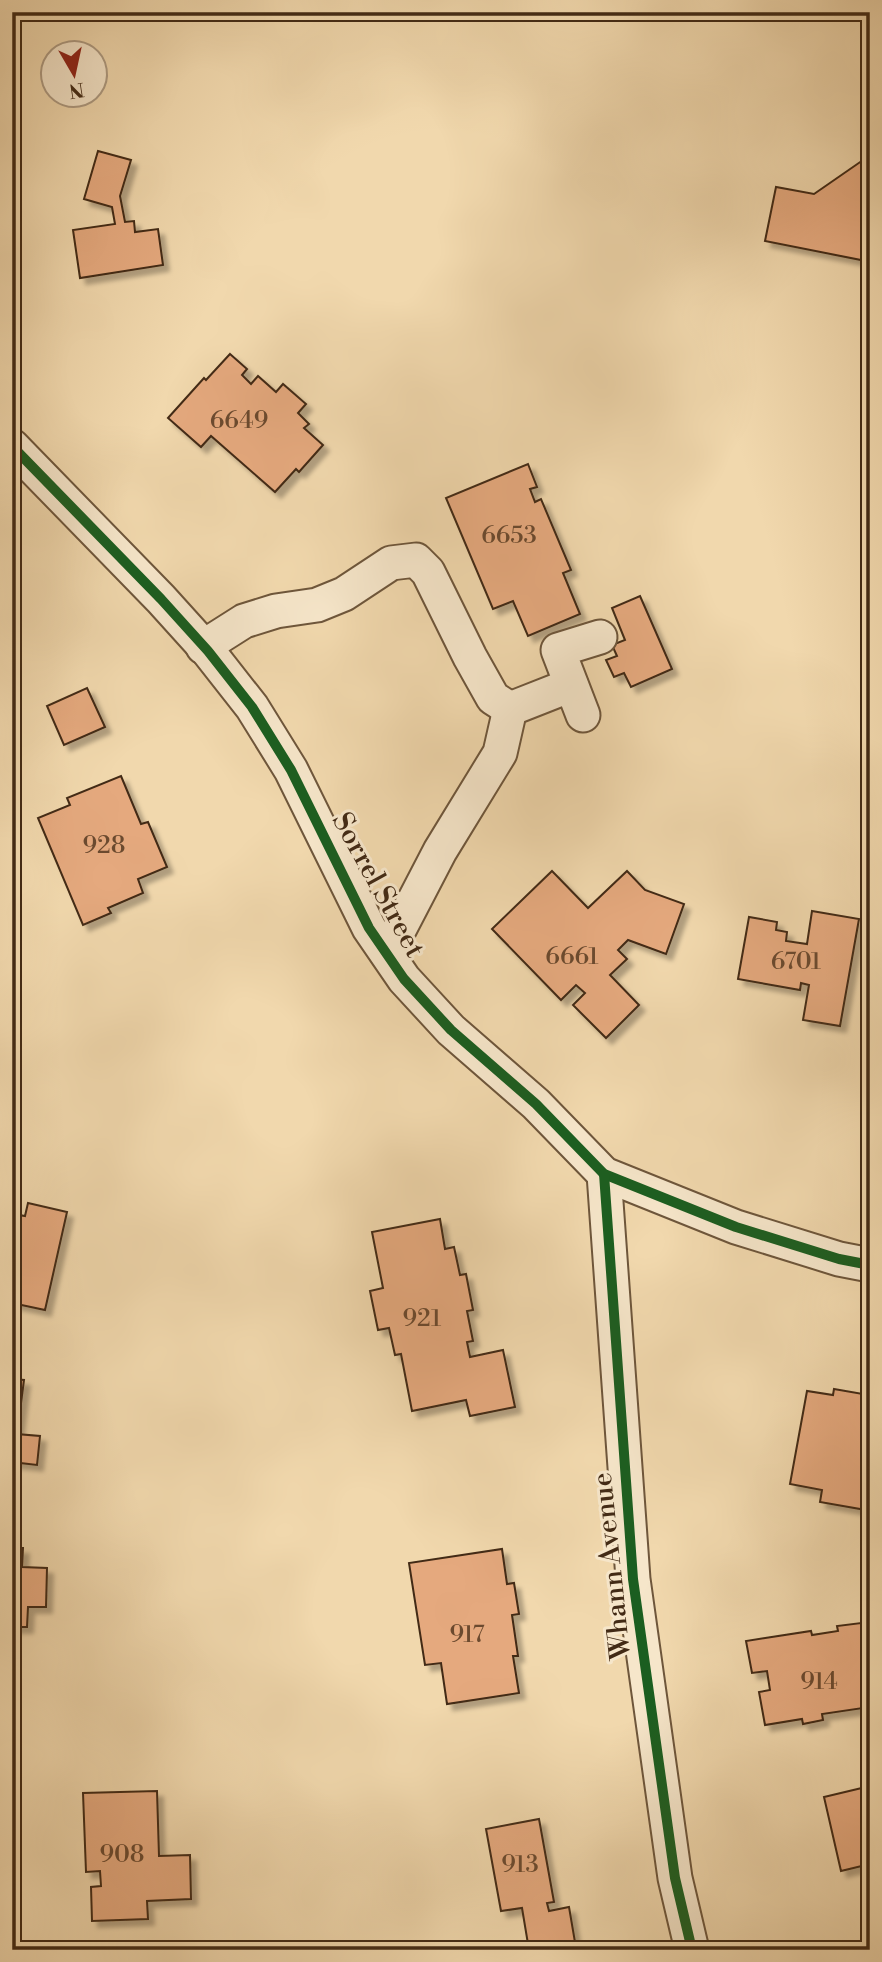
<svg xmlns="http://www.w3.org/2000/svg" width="882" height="1962" viewBox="0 0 882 1962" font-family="'Libre Bodoni',serif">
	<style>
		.building { fill: #e5a97e; stroke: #422a15; stroke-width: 2; filter: url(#shadow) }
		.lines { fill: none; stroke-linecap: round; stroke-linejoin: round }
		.minor-casing { stroke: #6e563b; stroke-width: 37 }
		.minor { stroke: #f6e6ca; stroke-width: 33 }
		.cycleway-casing { stroke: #f6e6ca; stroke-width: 15 }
		.cycleway { stroke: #1b5e20; stroke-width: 10 }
		.labels { text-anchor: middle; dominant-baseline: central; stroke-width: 6; stroke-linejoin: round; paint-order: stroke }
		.number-label { font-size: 24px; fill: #6b4a2f }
		.street-label { font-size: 28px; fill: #422a15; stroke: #f6e6ca }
	</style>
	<defs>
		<filter id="shadow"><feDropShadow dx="6" dy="6" stdDeviation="2" flood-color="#0004"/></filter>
	</defs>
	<rect width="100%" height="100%" fill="#f1d8ad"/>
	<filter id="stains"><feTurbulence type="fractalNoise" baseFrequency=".00286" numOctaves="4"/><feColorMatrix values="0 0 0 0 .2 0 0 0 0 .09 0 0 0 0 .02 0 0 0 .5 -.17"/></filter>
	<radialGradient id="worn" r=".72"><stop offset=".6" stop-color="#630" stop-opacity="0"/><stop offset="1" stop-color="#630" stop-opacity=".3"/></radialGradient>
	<g class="building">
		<path d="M870 125V254L862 252 861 260 765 241 776 187 814 194 866 158Z"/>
		<path d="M98 151 131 160 120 196 125 222 134 221 135 232 158 229 163 265 80 278 73 230 115 224 112 207 84 199Z"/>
		<path d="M230 354 247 369 242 375 251 384 258 376 276 392 283 384 306 404 298 413 309 424 304 428 323 445 299 472 296 469 275 492 211 436 201 447 168 418 204 378 206 380Z"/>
		<path d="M528 464 537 487 530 489 535 502 541 499 571 570 563 573 580 614 528 636 513 601 493 609 446 498Z"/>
		<path d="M640 596 672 669 631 687 624 673 614 677 606 660 617 656 612 645 625 640 612 608Z"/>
		<path d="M87 688 105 727 64 745 47 706Z"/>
		<path d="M121 776 141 824 148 822 167 867 138 879 143 893 108 908 111 913 83 925 38 818 70 805 67 798Z"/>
		<path d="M552 871 588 908 627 871 645 890 684 904 666 954 628 940 618 950 627 959 610 975 639 1005 606 1038 573 1005 585 993 576 985 561 1000 492 929Z"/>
		<path d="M812 911 859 919 840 1026 803 1020 809 985 801 983 800 990 738 979 749 917 777 922 776 930 787 932 786 941 807 944Z"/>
		<path d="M28 1203 67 1212 45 1310 12 1303V1244L19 1215 25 1216Z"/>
		<path d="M440 1219 445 1249 454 1247 460 1275 466 1274 473 1310 467 1311 473 1341 467 1342 470 1357 503 1350 515 1407 470 1416 466 1400 412 1411 401 1354 395 1355 389 1328 378 1330 370 1291 383 1288 372 1232Z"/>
		<path d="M12 1379 24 1380 17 1434 40 1436 37 1465 12 1462Z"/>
		<path d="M834 1389 863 1394 862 1402 870 1404V1488L866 1510 820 1502 822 1490 790 1484 807 1391 833 1395Z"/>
		<path d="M12 1548H23L22 1567 47 1568 46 1607H28L27 1627H12Z"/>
		<path d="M502 1549 507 1584 514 1583 519 1614 512 1615 518 1656H513L519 1693 447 1704 441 1663 425 1665 409 1563Z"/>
		<path d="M861 1623 865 1644 870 1643V1707L822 1714 823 1720 803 1724 802 1719 765 1725 759 1692 770 1690 767 1671 752 1673 746 1641 811 1631 812 1635 838 1631 837 1626Z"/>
		<path d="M866 1787 870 1802V1864L841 1871 824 1797Z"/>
		<path d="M157 1791 159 1856 190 1855 191 1899 147 1901 148 1919 92 1921 91 1887 101 1886 100 1871 86 1872 83 1793Z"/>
		<path d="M539 1819 554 1902 547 1903 549 1911 569 1907 576 1948 529 1950 522 1908 501 1911 486 1829Z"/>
	</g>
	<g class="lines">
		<defs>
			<g id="minor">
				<path d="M12 446 161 599 208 651 252 707 291 770 369 928 404 979 451 1030 536 1104 604 1174 736 1227 839 1259 870 1265"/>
				<path d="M203 647 244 621 276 611 317 605 344 594 391 563 416 560 428 572 470 657 493 698 510 709"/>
				<path d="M583 715 558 650 600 637"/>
				<path d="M387 953 440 851 500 753 510 709 571 685"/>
				<path d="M604 1174 633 1579 675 1878 692 1950"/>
			</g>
		</defs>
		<use href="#minor" class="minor-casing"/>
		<use href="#minor" class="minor"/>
		<defs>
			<g id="cycleway">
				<path d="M12 446 161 599 208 651 252 707 291 770 369 928 404 979 451 1030 536 1104 604 1174 736 1227 839 1259 870 1265"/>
				<path d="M604 1174 633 1579 675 1878 692 1950"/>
			</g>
		</defs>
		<use href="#cycleway" class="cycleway-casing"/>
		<use href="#cycleway" class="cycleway"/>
	</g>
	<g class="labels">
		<g class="number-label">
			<text x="239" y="421">6649</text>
			<text x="509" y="536">6653</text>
			<text x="104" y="846">928</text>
			<text x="572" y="957">6661</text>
			<text x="796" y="962">6701</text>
			<text x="422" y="1319">921</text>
			<text x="467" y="1635">917</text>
			<text x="819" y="1682">914</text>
			<text x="122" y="1855">908</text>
			<text x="520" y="1865">913</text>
		</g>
		<g class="street-label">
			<text transform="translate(378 885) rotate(61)">Sorrel Street</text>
			<text transform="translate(612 1566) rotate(-96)">Whann Avenue</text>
		</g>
	</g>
	<rect width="882" height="1962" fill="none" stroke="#f1d8ad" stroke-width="42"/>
	<rect x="14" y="14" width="854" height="1934" fill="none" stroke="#422a15" stroke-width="3.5"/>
	<rect x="21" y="21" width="840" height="1920" fill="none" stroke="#422a15" stroke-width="2"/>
	<g transform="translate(74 74) rotate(171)"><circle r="33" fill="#f6e6ca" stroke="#ae9b82" stroke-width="2"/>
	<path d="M0-5L12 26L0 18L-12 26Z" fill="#8f2418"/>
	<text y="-10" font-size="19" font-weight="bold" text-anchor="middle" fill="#422a15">N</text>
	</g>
	<rect width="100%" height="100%" filter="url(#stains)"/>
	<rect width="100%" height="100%" fill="url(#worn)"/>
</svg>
